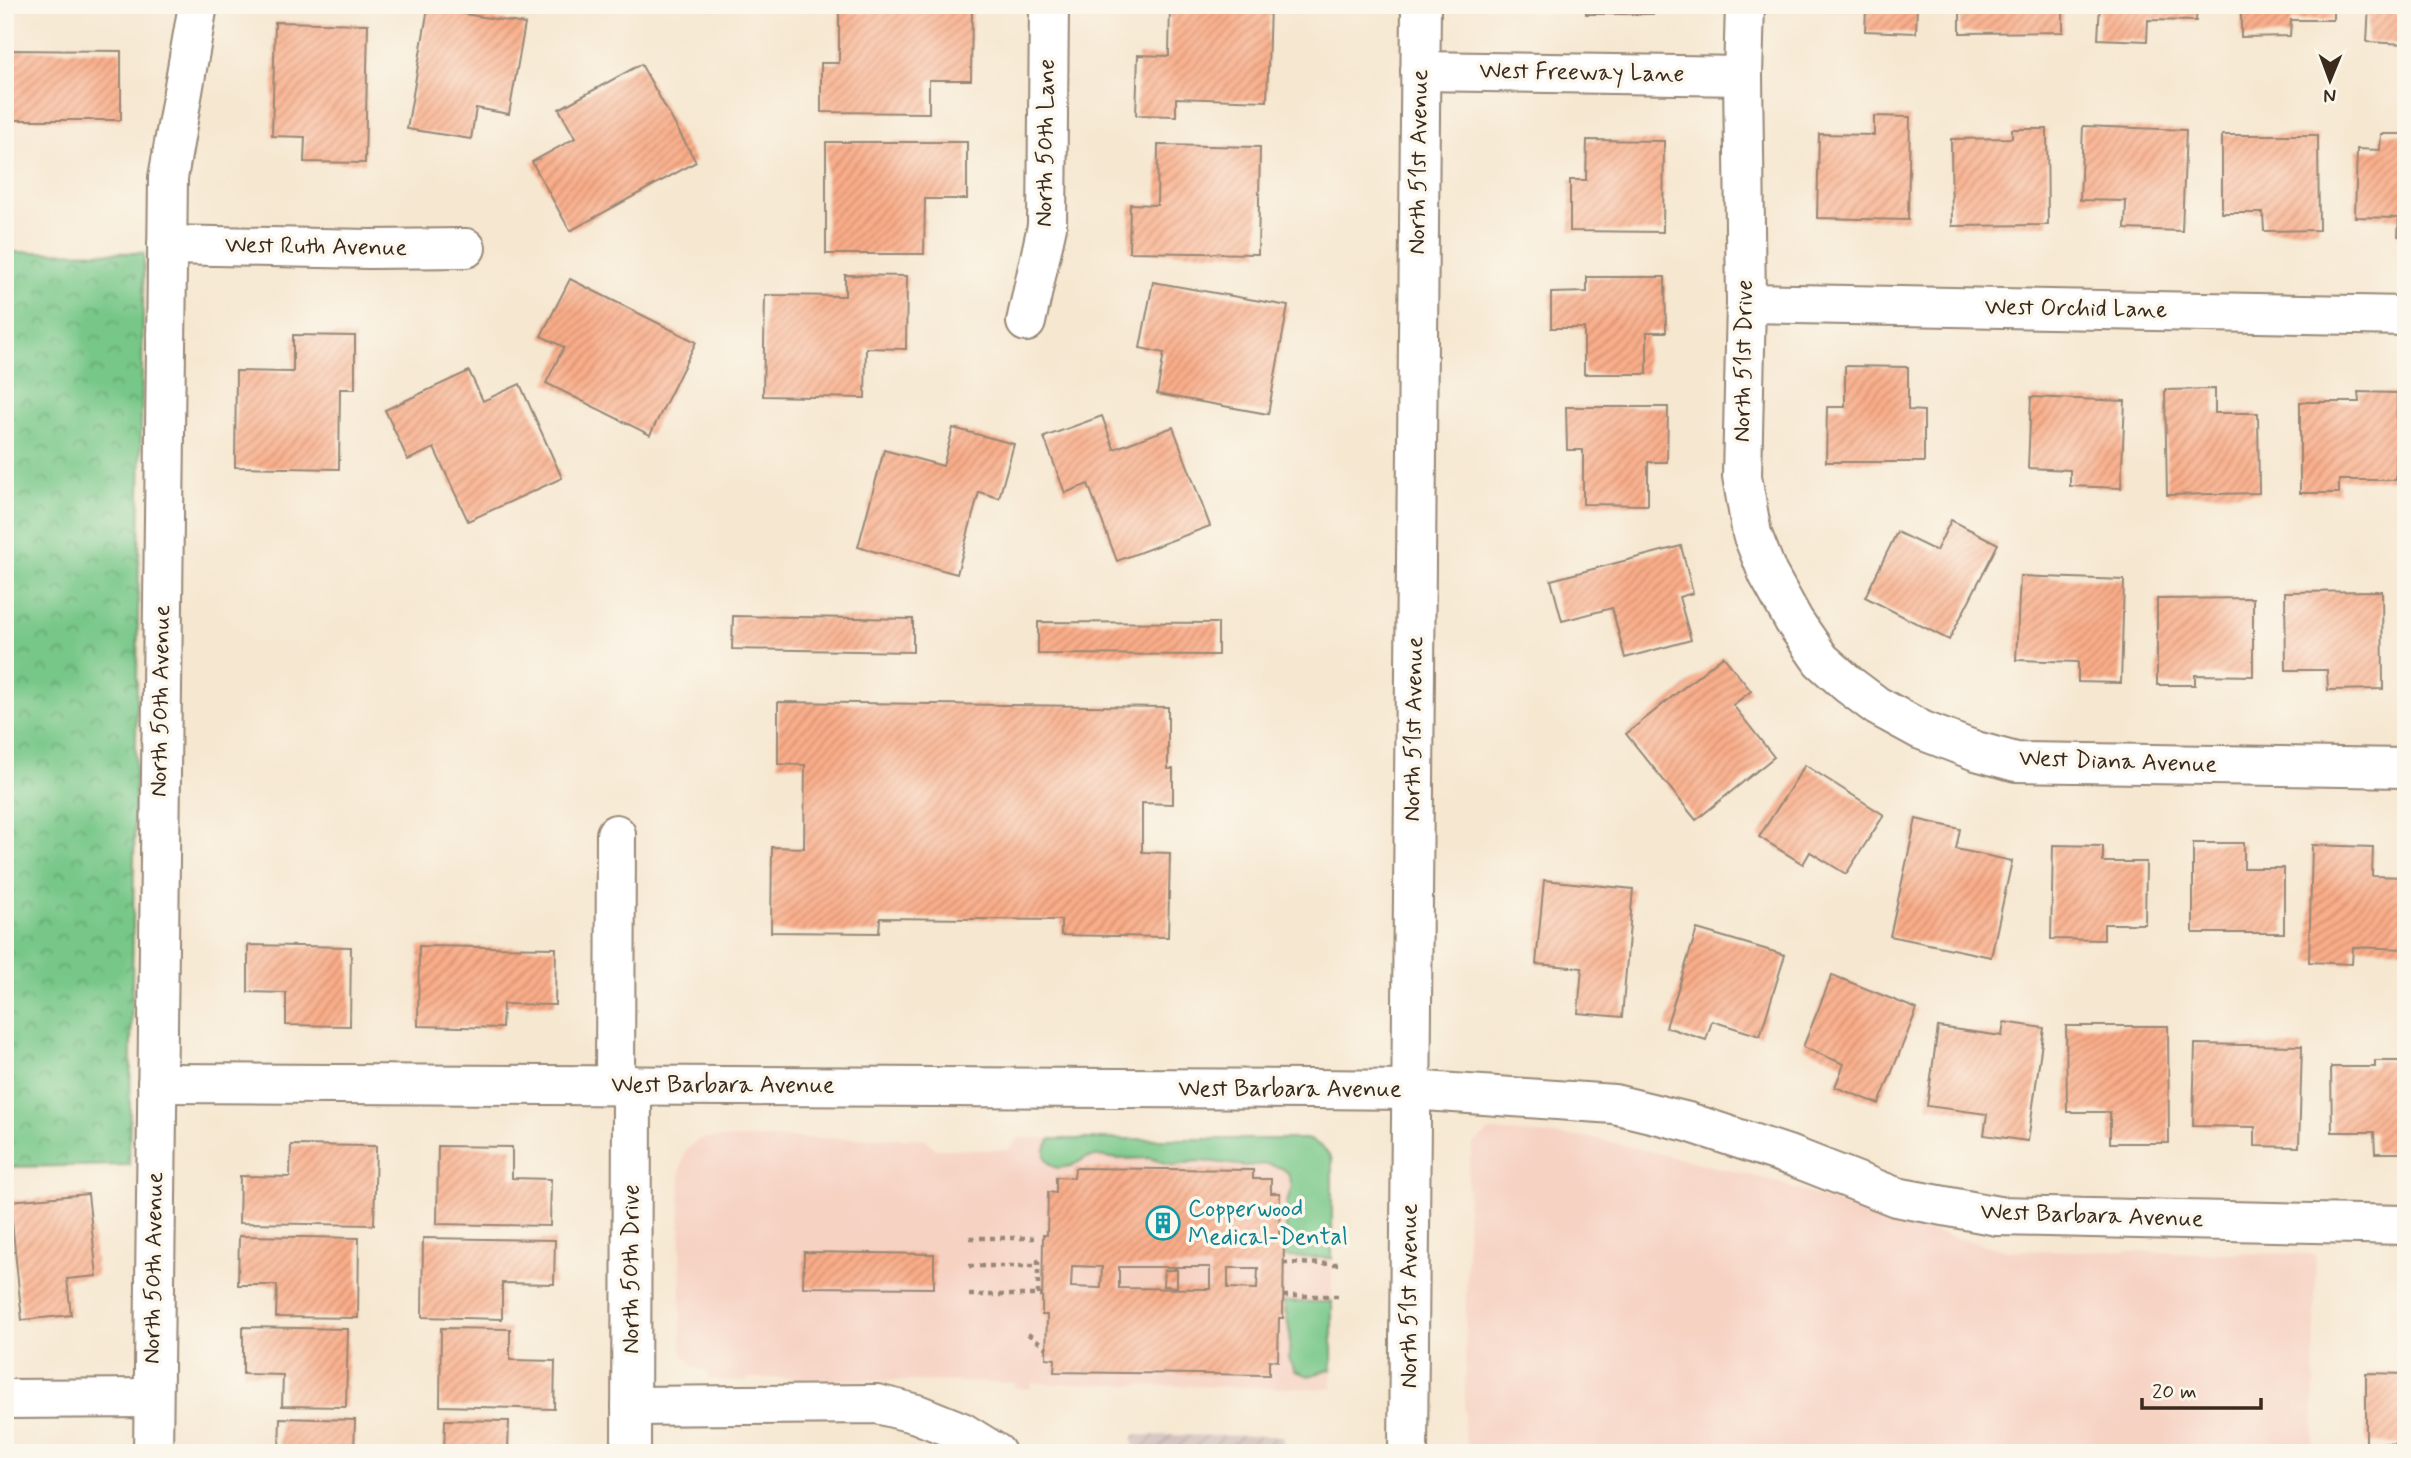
<svg xmlns="http://www.w3.org/2000/svg" width="2411" height="1458" viewBox="0 0 2411 1458" font-family="Mynerve,sans-serif">
	<style>
		.built { fill: #f6d2c3 }
		.industrial { fill: url(#industrial-furrows) }
		.grass { fill: #77c788; stroke: #597853; stroke-width: 2 }
		.park { fill: url(#park-crowns); stroke: #597853; stroke-width: 2 }
		.building { fill: url(#building-hatch); fill-rule: evenodd }
		.lines { fill: none; stroke-linecap: round; stroke-linejoin: round }
		.minor-casing { stroke: #988877; stroke-width: 42 }
		.primary-casing { stroke: #988877; stroke-width: 42 }
		.path { stroke: #988877; stroke-width: 4.5; stroke-dasharray: 5 5; stroke-linecap: butt }
		.minor { stroke: #fff; stroke-width: 38 }
		.primary { stroke: #fff; stroke-width: 38 }
		.labels { text-anchor: middle; dominant-baseline: central; stroke-width: 7; stroke-linejoin: round; paint-order: stroke }
		.street-label { font-size: 24px; fill: #3b2a1e; stroke: #fbf7ec }
		.culture-label { font-size: 24px; fill: #0d838f; stroke: #fbf7ec; text-anchor: start }
	</style>
	<defs>
		<pattern id="industrial-furrows" width="10" height="10" patternUnits="userSpaceOnUse" patternTransform="scale(1.75)"><rect width="10" height="10" fill="#d1bfbd"/><path d="M-1 1l2-2M0 10L10 0M9 11l2-2" fill="none" stroke="#b4a4a2"/></pattern>
		<pattern id="park-crowns" width="20" height="18" patternUnits="userSpaceOnUse" patternTransform="scale(1.75)"><rect width="20" height="18" fill="#77c788"/><path d="M2 6a3 3 0 1 1 6 0M12 15a3 3 0 1 1 6 0" fill="none" stroke="#63a26f"/></pattern>
		<pattern id="building-hatch" width="6" height="6" patternUnits="userSpaceOnUse" patternTransform="scale(1.75)"><rect width="6" height="6" fill="#faad89"/><path d="M-1 1l2-2M0 6l6-6M5 7l2-2" fill="none" stroke="#cc8d6f"/></pattern>
	</defs>
	<rect width="100%" height="100%" fill="#fbf7ec"/>
	<filter id="ink" filterUnits="userSpaceOnUse"><feTurbulence type="fractalNoise" baseFrequency=".0143" numOctaves="2"/><feDisplacementMap in="SourceGraphic" scale="14" xChannelSelector="R" yChannelSelector="G"/><feConvolveMatrix kernelMatrix="1 2 1 2 8 2 1 2 1" color-interpolation-filters="sRGB"/></filter>
	<filter id="wash" filterUnits="userSpaceOnUse"><feTurbulence type="fractalNoise" baseFrequency=".00686" numOctaves="4" result="noise"/><feDisplacementMap in="SourceGraphic" scale="28" xChannelSelector="R" yChannelSelector="G"/><feGaussianBlur stdDeviation="1.57" result="paint"/><feColorMatrix in="noise" values="0 0 0 0 0 0 0 0 0 0 0 0 0 0 0 0 0 1.4 0 .05"/><feComposite in="paint" operator="in"/></filter>
	<g filter="url(#wash)">
		<rect width="100%" height="100%" fill="#f6e7d0"/>
		<g class="built">
			<path d="M1490 1131 1593 1138 1766 1179 1887 1220 2005 1250 2316 1254 2313 1453H1469L1464 1433 1468 1170 1473 1144Z"/>
			<path d="M707 1138H925L935 1149 1007 1150 1019 1138 1313 1142 1329 1153 1332 1160V1389L1032 1383 1031 1389 1015 1388 1014 1383 748 1378 746 1382 709 1379 708 1371 694 1367 683 1355 681 1345 680 1171 685 1152 697 1140Z"/>
		</g>
		<path class="industrial" d="M1133 1435 1283 1436V1453H1133Z"/>
		<g class="grass">
			<path d="M1051 1139H1306C1318 1143 1327 1149 1332 1160V1258L1285 1257 1287 1202 1292 1185 1288 1173 1282 1168 1266 1164 1245 1166 1214 1162 1195 1161 1175 1166 1149 1158 1119 1159 1097 1156 1086 1158 1071 1166 1057 1168 1049 1163 1045 1157V1149Z"/>
			<path d="M1284 1302H1332V1369L1309 1376 1295 1371 1289 1359 1290 1334Z"/>
		</g>
		<path class="park" d="M5 252 144 253 129 1165 5 1167Z"/>
		<g id="blocks">
			<g class="building">
				<path d="M912 5H972L971 80H929V113L821 112V63H839V12H912Z"/>
				<path d="M1170 5H1270L1267 101 1176 98V116L1136 115 1138 55 1169 56Z"/>
				<rect x="1586" y="5" width="67" height="9"/>
				<path d="M1824 5H1917L1916 33 1865 31 1866 10 1824 9Z"/>
				<path d="M1960 5H2063V32L1960 33Z"/>
				<path d="M2100 5H2197L2196 21 2148 20 2147 41 2098 39Z"/>
				<path d="M2241 5H2333V20H2291L2290 36 2241 37Z"/>
				<path d="M2369 5H2406V44L2367 42Z"/>
				<path d="M428 8 525 24 509 114 476 108 471 139 407 129Z"/>
				<path d="M275 22 368 24 365 163 304 162 305 137 272 136Z"/>
				<path d="M5 50 121 51V120H5Z"/>
				<path d="M641 64 696 162 570 231 532 162 575 138 559 109Z"/>
				<path d="M1874 116 1910 117 1908 220 1817 218 1819 134 1874 135Z"/>
				<path d="M2083 126 2186 130 2182 231 2125 229 2126 201 2080 200Z"/>
				<path d="M2012 129H2047L2048 225 1952 226 1951 139 2012 138Z"/>
				<path d="M2381 134H2406V236H2398L2399 218 2355 217 2357 149 2380 150Z"/>
				<path d="M2222 135H2318L2319 230 2264 231 2263 213H2222Z"/>
				<path d="M1587 140 1664 141 1663 232 1570 231V180H1586Z"/>
				<path d="M826 142H967V199H925L924 254H826Z"/>
				<path d="M1158 145 1260 147 1258 254 1129 252 1130 204 1157 205Z"/>
				<path d="M845 275 907 276 906 349 866 348 865 398 763 396 765 295 845 296Z"/>
				<path d="M1587 277H1665L1666 332H1647V374H1584V328H1551V293L1587 292Z"/>
				<path d="M570 279 696 342 650 435 546 383 564 347 541 336Z"/>
				<path d="M1153 282 1288 306 1268 414 1157 394 1164 353 1140 348Z"/>
				<path d="M293 335 355 336V389H340L339 469 235 467 236 371 293 372Z"/>
				<path d="M1845 366 1908 367V410L1924 411V462H1826L1827 407H1845Z"/>
				<path d="M469 371 483 401 520 384 562 478 468 521 434 448 408 460 385 410Z"/>
				<path d="M2215 389V413H2258L2259 493 2167 495 2165 390Z"/>
				<path d="M2358 392 2397 393 2396 480H2339V493H2300V402H2359Z"/>
				<path d="M2031 397 2125 401 2121 488 2070 486V470L2028 468Z"/>
				<path d="M1566 407H1668L1667 462H1648V505L1583 504V450H1567Z"/>
				<path d="M1102 416 1114 449 1173 427 1210 526 1117 561 1088 484 1065 493 1044 437Z"/>
				<path d="M953 428 1014 444 999 498 979 492 957 574 858 547 884 450 943 466Z"/>
				<path d="M1951 520 1998 544 1949 640 1865 597 1897 532 1936 551Z"/>
				<path d="M1681 546 1693 593 1679 597 1691 640 1625 658 1612 608 1562 621 1551 580Z"/>
				<path d="M2020 576 2124 580 2121 683 2078 682V662L2016 660Z"/>
				<path d="M2382 591 2383 689 2328 690 2327 670H2286L2285 592Z"/>
				<path d="M2253 598V676L2195 675V685H2157V599Z"/>
				<path d="M733 616 913 619V652L732 649Z"/>
				<path d="M1038 622 1218 623V655L1038 654Z"/>
				<path d="M1723 656 1751 691 1733 705 1774 757 1696 820 1626 734Z"/>
				<path d="M778 702 1168 707V769H1173V804L1142 803V852L1170 853 1168 937 1061 935V920L880 918 879 933 771 932 772 847 804 848 805 765 778 764Z"/>
				<path d="M1805 765 1884 815 1846 874 1810 852 1803 864 1759 837Z"/>
				<path d="M1916 819 1960 829 1956 849 2012 861 1991 957 1890 936Z"/>
				<path d="M2193 843H2244V868H2284V933H2193Z"/>
				<path d="M2053 845 2103 846V862H2146L2145 924H2104V940L2051 939Z"/>
				<path d="M2312 845 2373 847 2372 876 2406 877V949L2353 947 2352 964 2309 962Z"/>
				<path d="M1544 880 1633 889 1622 1017 1578 1013 1582 968 1536 964Z"/>
				<path d="M1697 929 1785 955 1760 1036 1712 1021 1706 1040 1666 1027Z"/>
				<path d="M248 945 351 947 350 1026 286 1025V993L248 992Z"/>
				<path d="M419 946 556 948 555 1005 503 1004 502 1028 418 1026Z"/>
				<path d="M1832 975 1917 1009 1879 1104 1835 1087 1844 1064 1803 1047Z"/>
				<path d="M2004 1022 2044 1028 2028 1141 1984 1135 1987 1114 1927 1106 1938 1027 2002 1036Z"/>
				<path d="M2066 1026H2168L2169 1143H2110V1112H2067Z"/>
				<path d="M2195 1044 2302 1046 2299 1147 2255 1146V1127L2193 1126Z"/>
				<path d="M2375 1061H2406V1153H2375L2374 1132H2332L2331 1067H2375Z"/>
				<path d="M291 1145 376 1146 374 1225 239 1223 240 1176 290 1177Z"/>
				<path d="M438 1146 512 1147V1178L551 1179 550 1226 437 1224Z"/>
				<path d="M1075 1168 1253 1170V1179H1271V1193H1280L1279 1236H1284L1283 1318H1279L1278 1361 1269 1360V1375L1054 1372 1055 1359 1046 1358 1047 1315H1042L1043 1235H1047L1048 1192 1056 1193V1177L1074 1178ZM1072 1266 1102 1267 1101 1288 1071 1287ZM1119 1267H1210V1289L1119 1288ZM1228 1268H1258L1257 1289 1228 1288Z"/>
				<path d="M88 1194 97 1276 67 1279 71 1315 22 1320 10 1201Z"/>
				<path d="M239 1236 359 1238 358 1318 276 1317 277 1285H238Z"/>
				<path d="M423 1238 555 1240 554 1284 502 1283V1319L422 1317Z"/>
				<path d="M804 1252 934 1254V1288L803 1287Z"/>
				<path d="M1164 1270H1177V1287L1163 1286Z"/>
				<path d="M243 1327 348 1329 346 1407 282 1406 283 1375 243 1374Z"/>
				<path d="M441 1328 510 1329V1360L555 1361 554 1409 440 1406Z"/>
				<path d="M2366 1373 2406 1374V1444L2366 1443Z"/>
				<path d="M280 1418 355 1420 354 1453H279Z"/>
				<path d="M445 1420 509 1421 508 1450H517V1453H444Z"/>
			</g>
		</g>
	</g>
	<g filter="url(#ink)">
		<use href="#blocks" fill-opacity="0" stroke="#988877" stroke-width="2"/>
		<g class="lines">
			<defs>
				<g id="minor">
					<path d="M1745 5 1743 76 1746 303 1742 476 1752 534 1768 574 1794 621 1821 660 1849 685 1877 706 1921 730 1976 751 2016 762 2406 768"/>
					<path d="M1420 71 1743 76"/>
					<path d="M167 245 370 249 466 248"/>
					<path d="M1746 303 2406 316"/>
					<path d="M1026 322 1047 226 1049 5"/>
					<path d="M157 1083 1312 1089 1410 1090 1614 1104 1688 1122 1794 1157 1896 1197 1998 1216 2406 1225"/>
					<path d="M615 1084 616 834"/>
					<path d="M5 1399 153 1398"/>
					<path d="M631 1406 877 1404 917 1414 962 1432 996 1453"/>
					<path d="M153 1453 168 178 198 5"/>
					<path d="M631 1453 632 1085"/>
				</g>
				<path id="primary" d="M1408 1453 1421 5"/>
			</defs>
			<use href="#minor" class="minor-casing"/>
			<use href="#primary" class="primary-casing"/>
			<g class="path">
				<path d="M970 1238H1034"/>
				<path d="M1283 1263 1338 1264"/>
				<path d="M969 1266H1038"/>
				<path d="M1175 1270V1267"/>
				<path d="M1175 1289V1287"/>
				<path d="M969 1295H1042"/>
				<path d="M1038 1295V1261H1043"/>
				<path d="M1283 1296H1338"/>
				<path d="M1028 1334 1047 1348"/>
			</g>
			<use href="#minor" class="minor"/>
			<use href="#primary" class="primary"/>
		</g>
	</g>
	<defs>
		<symbol id="building-ring" viewBox="-11 -11 22 22"><circle r="9.5" fill="#fbf7ec" stroke="#0f9aa8" stroke-width="1.5"/><path d="M-4-6H4V6H1V3H-1V6H-4ZM-2.5-4.3h1.7v1.8h-1.7ZM.8-4.3h1.7v1.8H.8ZM-2.5-1h1.7V.8h-1.7ZM.8-1h1.7V.8H.8Z" fill="#0f9aa8"/></symbol>
	</defs>
	<g fill-rule="evenodd">
		<use href="#building-ring" x="1144" y="1204" width="38" height="38"/>
	</g>
	<g class="labels">
		<g class="street-label">
			<text transform="translate(1582 73) rotate(1)">West Freeway Lane</text>
			<text transform="translate(1046 143) rotate(-89)">North 50th Lane</text>
			<text transform="translate(1419 162) rotate(-89)">North 51st Avenue</text>
			<text transform="translate(316 247) rotate(1)">West Ruth Avenue</text>
			<text transform="translate(2076 309) rotate(1)">West Orchid Lane</text>
			<text transform="translate(1744 361) rotate(-89)">North 51st Drive</text>
			<text transform="translate(161 701) rotate(-89)">North 50th Avenue</text>
			<text transform="translate(1414 729) rotate(-89)">North 51st Avenue</text>
			<text transform="translate(2118 762) rotate(2)">West Diana Avenue</text>
			<text x="723" y="1085">West Barbara Avenue</text>
			<text x="1290" y="1089">West Barbara Avenue</text>
			<text transform="translate(2092 1216) rotate(2)">West Barbara Avenue</text>
			<text transform="translate(154 1268) rotate(-89)">North 50th Avenue</text>
			<text transform="translate(631 1269) rotate(-90)">North 50th Drive</text>
			<text transform="translate(1409 1296) rotate(-90)">North 51st Avenue</text>
		</g>
		<g class="culture-label">
			<text x="1188" y="1209">Copperwood<tspan x="1188" dy="28">Medical-Dental</tspan></text>
		</g>
	</g>
	<rect width="2411" height="1458" fill="none" stroke="#fbf7ec" stroke-width="28"/>
	<g transform="translate(2330 80) rotate(181)" stroke="#fbf7ec" stroke-width="5" paint-order="stroke">
	<path d="M0-5L12 26L0 18L-12 26Z" fill="#3b2a1e"/>
	<text y="-10" font-size="19" font-weight="bold" text-anchor="middle" fill="#3b2a1e">N</text>
	</g>
	<path d="M2142 1398v10h119v-10" fill="none" stroke="#3b2a1e" stroke-width="3.5"/>
	<text x="2152" y="1398" font-size="21" fill="#3b2a1e" stroke="#fbf7ec" stroke-width="5" paint-order="stroke">20 m</text>
</svg>
